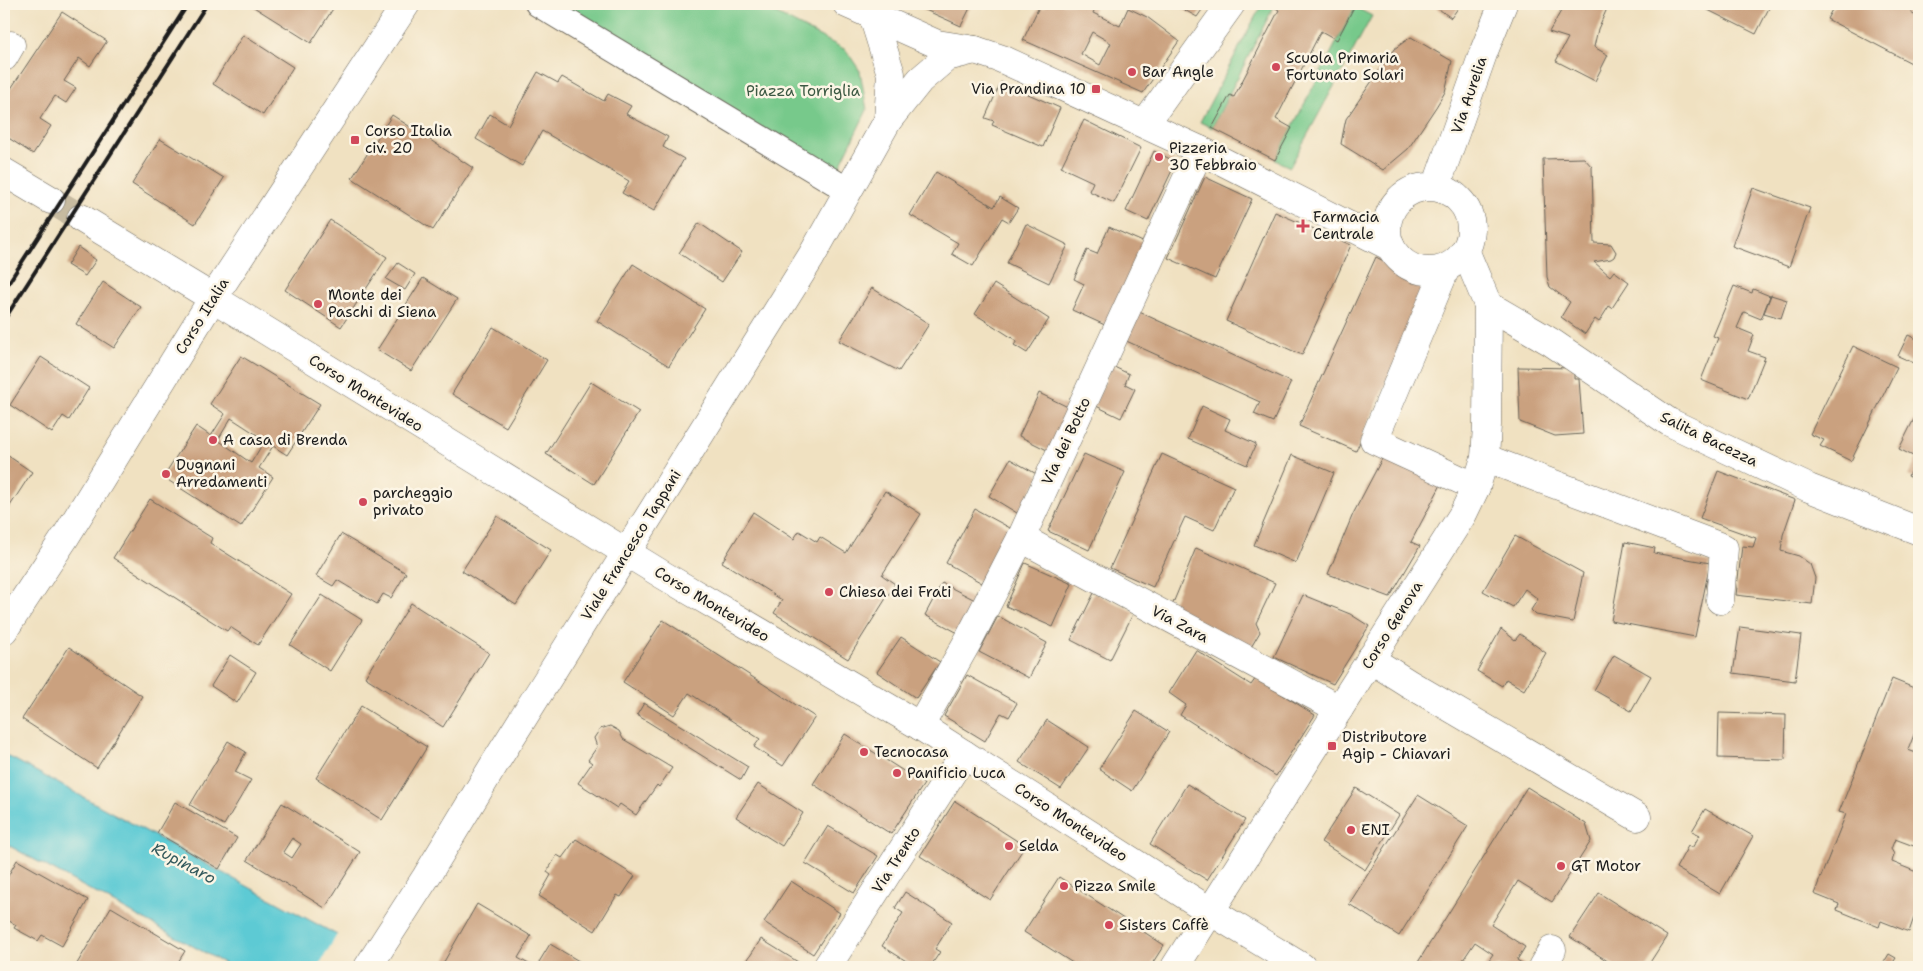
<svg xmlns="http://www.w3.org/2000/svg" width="1923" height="971" viewBox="0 0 1923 971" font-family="'Shantell Sans',sans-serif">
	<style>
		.green { fill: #77c98b; stroke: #4a7254 }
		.water { fill: #5dcad4; stroke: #3c7378 }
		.pier { fill: #f0e1c1 }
		.building { fill: #caa17f; fill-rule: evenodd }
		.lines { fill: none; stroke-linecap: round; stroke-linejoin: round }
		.tertiary-tunnel { stroke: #c6baa0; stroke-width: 28; stroke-dasharray: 28 14; stroke-linecap: butt }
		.pedestrian-casing { stroke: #666156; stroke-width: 27 }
		.minor-casing { stroke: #666156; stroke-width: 29 }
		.tertiary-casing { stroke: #666156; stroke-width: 29 }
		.secondary-casing { stroke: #666156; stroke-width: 29 }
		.primary-casing { stroke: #666156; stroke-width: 29 }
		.pedestrian { stroke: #fff; stroke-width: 25 }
		.minor { stroke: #fff; stroke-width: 28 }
		.tertiary { stroke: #fff; stroke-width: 28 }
		.secondary { stroke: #fff; stroke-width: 28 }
		.primary { stroke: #fff; stroke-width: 28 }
		.rail { stroke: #1c1c1c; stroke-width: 4 }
		.poi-dot { fill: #d1495b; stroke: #fcf5e5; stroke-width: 2 }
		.labels { text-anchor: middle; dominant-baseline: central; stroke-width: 5; stroke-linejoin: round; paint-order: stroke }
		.poi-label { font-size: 15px; fill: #1c1c1c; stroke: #fcf5e5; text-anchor: start }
		.park-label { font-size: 15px; fill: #3c5943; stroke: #fcf5e5 }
		.street-label { font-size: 15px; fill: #1c1c1c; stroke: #fcf5e5 }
		.water-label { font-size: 16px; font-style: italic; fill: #33595c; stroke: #fcf5e5 }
	</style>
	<rect width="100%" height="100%" fill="#fcf5e5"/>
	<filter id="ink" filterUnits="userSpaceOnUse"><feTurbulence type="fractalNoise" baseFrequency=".02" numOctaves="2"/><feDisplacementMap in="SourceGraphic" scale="10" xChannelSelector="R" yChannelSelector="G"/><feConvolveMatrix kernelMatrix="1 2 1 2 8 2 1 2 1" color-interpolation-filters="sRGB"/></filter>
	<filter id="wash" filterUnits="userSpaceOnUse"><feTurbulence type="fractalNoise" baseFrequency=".0096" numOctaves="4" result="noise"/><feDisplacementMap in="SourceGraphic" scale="20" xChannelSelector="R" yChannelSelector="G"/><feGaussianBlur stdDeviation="1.12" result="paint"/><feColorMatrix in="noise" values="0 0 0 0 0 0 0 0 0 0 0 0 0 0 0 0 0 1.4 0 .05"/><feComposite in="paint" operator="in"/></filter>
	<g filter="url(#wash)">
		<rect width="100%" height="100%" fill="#f0e1c1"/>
		<g class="green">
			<path d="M548 4H758L846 50 860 71 867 110 835 176Z"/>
			<path d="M1262 4H1275L1212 128 1200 122Z"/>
			<path d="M1355 7 1372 16 1290 167 1275 160Z"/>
		</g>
		<path class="water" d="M4 754 396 967H231L4 843Z"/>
		<path class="pier" d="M338 933 397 965 398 967H318Z"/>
		<g id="blocks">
			<g class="building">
				<path d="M249 4H336L311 43Z"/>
				<path d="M912 4H972L961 26Z"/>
				<path d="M1046 4H1097L1093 13 1120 26 1128 8 1147 17 1179 41 1143 93 1023 40 1039 7 1044 8ZM1092 32 1111 43 1100 65 1081 54Z"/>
				<path d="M1174 4H1206L1197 17Z"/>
				<path d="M1275 4H1348L1354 7 1337 40 1321 31 1276 119 1292 128 1275 160 1212 128 1230 95 1234 97 1279 10 1274 7Z"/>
				<path d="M1432 4H1461L1451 18Z"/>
				<path d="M1565 4H1609L1598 29 1594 47 1608 55 1595 81 1556 61 1568 38 1549 32Z"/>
				<path d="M1696 4H1771L1756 34Z"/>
				<path d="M1835 4H1901L1913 10 1911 13 1919 18V67L1827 19Z"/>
				<path d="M62 12 107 41 90 66 79 58 64 81 76 88 66 103 55 96 40 119 51 126 33 154 4 135V99Z"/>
				<path d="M243 35 293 67 263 115 213 84Z"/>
				<path d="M1411 37 1452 61 1445 92 1436 107 1408 149 1383 170 1341 144 1343 133 1346 119 1394 49Z"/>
				<path d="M538 72 558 83 562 77 604 101 608 94 631 106 626 114 668 137 663 147 684 159 654 211 622 193 629 181 542 131 522 166 476 139 490 114 508 125Z"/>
				<path d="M1001 82 1060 108 1043 147 992 125 994 121 985 118Z"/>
				<path d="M392 115 473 168 433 230 352 178Z"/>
				<path d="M1084 120 1141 148 1114 203 1089 191 1093 182 1061 167Z"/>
				<path d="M160 139 224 178 195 224 132 184Z"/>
				<path d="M1154 151 1176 162 1148 221 1126 211Z"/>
				<path d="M1584 158 1592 167 1594 243 1611 244 1616 252 1614 257 1611 259 1594 262 1610 276 1614 271 1629 282 1612 308 1609 306 1599 322 1595 319 1585 334 1561 317 1570 302 1550 287 1547 277 1543 159Z"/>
				<path d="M936 172 994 207 1000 197 1018 208 1009 222 1002 218 973 266 952 254 958 243 910 215Z"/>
				<path d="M1205 177 1252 199 1215 279 1168 258Z"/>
				<path d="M1753 188 1810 208 1789 267 1732 246Z"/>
				<path d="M1275 212 1351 245 1302 355 1226 321Z"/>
				<path d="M330 220 387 257 341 327 285 290Z"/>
				<path d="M699 223 742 252 722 282 679 253Z"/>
				<path d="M1026 224 1068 245 1049 283 1007 263Z"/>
				<path d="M1109 227 1145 243 1107 326 1072 310 1084 284 1074 279 1087 250 1097 254Z"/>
				<path d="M78 247 96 260 85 276 67 265Z"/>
				<path d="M1376 257 1429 285 1356 451 1299 426Z"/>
				<path d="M398 263 415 274 405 290 386 279Z"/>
				<path d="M633 264 705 309 669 366 597 321Z"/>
				<path d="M423 278 457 299 411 371 377 350Z"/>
				<path d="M103 282 141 307 114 348 76 324Z"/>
				<path d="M994 284 1049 319 1027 353 1014 345 1017 341 975 314Z"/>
				<path d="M1734 286 1752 293 1753 289 1770 296 1761 319 1744 312 1737 328 1754 335 1748 351 1765 357 1748 399 1701 380 1718 338 1713 336Z"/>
				<path d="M872 288 929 324 899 371 839 341Z"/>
				<path d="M1771 295 1787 300 1781 318 1764 313Z"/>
				<path d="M1135 310 1291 382 1273 422 1254 414 1260 402 1122 339Z"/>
				<path d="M493 327 547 360 506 427 452 394Z"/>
				<path d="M1908 335 1919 340V352L1914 363 1898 356Z"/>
				<path d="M1853 346 1897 367 1851 461 1820 446 1824 440 1810 434Z"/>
				<path d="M241 356 320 404 287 455 273 446 259 468 273 477 241 527 163 477 196 426 211 436 225 414 210 404ZM231 418 265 440 251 463 218 440Z"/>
				<path d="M41 357 89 388 69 420 63 416 52 433 10 405Z"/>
				<path d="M1112 366 1129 374 1125 384 1135 389 1121 418 1094 405Z"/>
				<path d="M1518 367 1574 368V379H1579L1583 434 1555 436 1520 422Z"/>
				<path d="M591 382 639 412 594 484 546 454Z"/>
				<path d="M1039 393 1072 409 1051 452 1019 436Z"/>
				<path d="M1202 406 1230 419 1225 430 1256 444 1247 465 1188 439Z"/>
				<path d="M1914 419 1919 422V481L1908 476 1917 458 1899 449Z"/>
				<path d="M4 453 32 472 8 509 4 507Z"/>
				<path d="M1385 453 1443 481 1411 542 1420 546 1390 597 1328 574 1353 514Z"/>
				<path d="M1084 454 1125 472 1089 550 1048 531Z"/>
				<path d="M1162 454 1234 487 1214 530 1185 517 1153 587 1110 568Z"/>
				<path d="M1292 455 1334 473 1296 563 1254 545Z"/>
				<path d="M1010 459 1040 476 1017 513 989 496Z"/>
				<path d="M1718 471 1795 500 1783 535 1781 551 1799 556 1810 564 1815 578 1812 604 1736 595 1742 546 1753 547 1756 538 1700 518Z"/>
				<path d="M885 491 921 514 882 575 895 584 848 659 774 613 782 600 722 562 753 512 794 539 799 531 817 542 820 537 846 553Z"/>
				<path d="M150 499 212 538 210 543 291 594 258 645 230 627 227 631 113 558Z"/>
				<path d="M975 509 1012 529 982 583 946 563Z"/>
				<path d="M497 516 551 550 516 605 462 571Z"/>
				<path d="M341 534 406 573 391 598 383 594 377 604 337 580 333 586 316 576Z"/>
				<path d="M1515 536 1583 573 1573 622 1536 615 1531 610 1538 599 1525 589 1513 607 1483 591Z"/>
				<path d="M1625 542 1655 548 1654 553 1710 563 1695 637 1611 621Z"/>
				<path d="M1196 548 1275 583 1256 623 1260 632 1250 649 1171 608Z"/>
				<path d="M1025 563 1072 584 1053 627 1006 606Z"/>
				<path d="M942 583 975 600 958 633 925 615Z"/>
				<path d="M1094 593 1134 612 1110 660 1071 640Z"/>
				<path d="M322 595 362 620 330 671 290 645Z"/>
				<path d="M1303 595 1350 614 1369 626 1333 684 1274 657Z"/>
				<path d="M411 603 489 653 443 727 365 677Z"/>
				<path d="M998 616 1047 643 1029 678 979 652Z"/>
				<path d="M663 620 815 717 783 766 754 747 760 739 689 693 674 715 623 682Z"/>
				<path d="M1740 627 1801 635 1795 681 1733 673Z"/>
				<path d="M1501 629 1515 640 1520 634 1546 653 1524 690 1506 679 1502 686 1477 671Z"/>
				<path d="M901 637 940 662 916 698 877 672Z"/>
				<path d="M69 647 142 696 97 768 22 719Z"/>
				<path d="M1196 650 1251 685 1256 678 1315 715 1276 776 1180 715 1186 705 1169 693Z"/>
				<path d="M230 655 256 672 237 703 211 686Z"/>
				<path d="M1614 655 1651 676 1631 711 1594 690Z"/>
				<path d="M967 675 1017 703 1009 717 1001 713 985 741 944 716Z"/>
				<path d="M1892 679 1919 690V722L1908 750 1919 754V848L1895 839 1891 849 1894 854 1892 862 1919 873V903L1909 932 1881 921 1879 927 1837 910 1839 904 1814 894 1846 814 1839 812Z"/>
				<path d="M644 703 748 767 741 780 637 715Z"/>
				<path d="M361 706 427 747 382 820 316 778Z"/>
				<path d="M1136 711 1169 732 1132 791 1099 769Z"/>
				<path d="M1719 713 1786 715 1785 760 1718 758Z"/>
				<path d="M1047 720 1089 747 1061 789 1019 762Z"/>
				<path d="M610 726 619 731 623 739 672 768 659 787 657 785 636 815 620 804 617 808 578 783 592 763 588 760 597 747 594 738 600 729Z"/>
				<path d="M845 734 924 784 891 834 813 784Z"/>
				<path d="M228 741 246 752 235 772 251 780 224 825 190 805Z"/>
				<path d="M758 784 803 813 782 846 736 817Z"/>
				<path d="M1187 784 1245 820 1207 880 1150 844Z"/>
				<path d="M1527 787 1586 824 1591 841 1552 902 1518 881 1491 925 1525 947 1517 960 1528 967H1484L1493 954 1475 942 1461 963 1468 967H1415Z"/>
				<path d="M1356 788 1399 815 1365 870 1321 842Z"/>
				<path d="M1418 795 1468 826 1399 936 1349 904Z"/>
				<path d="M955 801 1025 846 990 900 920 856Z"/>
				<path d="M175 802 237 838 219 869 157 833Z"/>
				<path d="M282 803 360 852 325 908 247 860ZM292 838 301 844 292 858 283 852Z"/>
				<path d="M1705 809 1753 836 1720 894 1676 868 1688 846 1692 848 1700 835 1692 831Z"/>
				<path d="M828 826 878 856 854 893 805 863Z"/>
				<path d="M576 839 635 876 621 897 617 895 595 931 539 896 551 875 547 872 557 855 562 858Z"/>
				<path d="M17 860 88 900 62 946 42 935 38 941 14 928 16 925 4 918V883Z"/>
				<path d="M1059 877 1164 945 1150 967H1079L1024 932Z"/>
				<path d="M791 881 840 913 813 954 764 922Z"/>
				<path d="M905 892 952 922 935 949 940 952 930 967H916L882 946 903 913 895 908Z"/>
				<path d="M1599 893 1667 936 1647 967H1617L1570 937Z"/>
				<path d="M477 904 531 936 518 958 534 967H441Z"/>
				<path d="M111 907 185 951 175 967H75Z"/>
				<path d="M761 939 806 967H743Z"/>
				<path d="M550 944 589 967H536Z"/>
				<path d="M1889 954 1896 958 1890 967H1881Z"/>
			</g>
		</g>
	</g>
	<g filter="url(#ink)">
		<use href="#blocks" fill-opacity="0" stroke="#666156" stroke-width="1"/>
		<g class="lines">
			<path class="tertiary-tunnel" d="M51 200 81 218"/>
			<defs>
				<path id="pedestrian" d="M538 4 849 191"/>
				<g id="minor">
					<path d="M4 57 11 45"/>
					<path d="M1145 124 1231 4"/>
					<path d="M1446 268 1374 440 1476 487"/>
					<path d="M1488 305 1551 342 1669 422 1809 488 1919 531"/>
					<path d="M1485 458 1724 548 1720 600"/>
					<path d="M1021 538 1339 709"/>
					<path d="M1370 659 1408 683 1637 817"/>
					<path d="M920 726 968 641 1021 538 1200 150"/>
					<path d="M827 967 964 754"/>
					<path d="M1542 967 1552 950"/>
				</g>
				<g id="tertiary">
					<path d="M4 172 51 200"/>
					<path d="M81 218 213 298"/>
				</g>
				<g id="secondary">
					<path d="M873 16 891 74 888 120"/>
					<path d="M368 967 426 877 495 763 811 257 888 120 920 80 947 57 975 50"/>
					<path d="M1175 967 1463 514 1476 487 1485 458 1487 425 1488 305 1465 250"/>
				</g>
				<g id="primary">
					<path d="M847 4 937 44 975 50 1002 59 1200 150 1391 247"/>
					<path d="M1436 187 1484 51 1503 4"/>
					<circle cx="1429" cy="229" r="42"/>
					<path d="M213 298 663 575 920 726 1210 911 1302 967"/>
					<path d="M4 630 66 536 213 298 406 4"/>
				</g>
			</defs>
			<use href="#pedestrian" class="pedestrian-casing"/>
			<use href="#minor" class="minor-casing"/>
			<use href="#tertiary" class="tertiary-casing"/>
			<use href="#secondary" class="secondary-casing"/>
			<use href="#primary" class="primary-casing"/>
			<use href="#pedestrian" class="pedestrian"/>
			<use href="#minor" class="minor"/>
			<use href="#tertiary" class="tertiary"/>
			<use href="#secondary" class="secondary"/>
			<use href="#primary" class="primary"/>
			<g class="rail">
				<path d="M4 290 188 4"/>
				<path d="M4 320 207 4"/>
			</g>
		</g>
	</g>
	<g class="poi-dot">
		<circle cx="1276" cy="67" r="5"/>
		<circle cx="1132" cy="72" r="5"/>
		<rect x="1091" y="84" width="10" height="10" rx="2.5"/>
		<rect x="350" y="135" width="10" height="10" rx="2.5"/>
		<circle cx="1159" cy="157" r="5"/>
		<path d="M1300.5 218.5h5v5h5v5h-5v5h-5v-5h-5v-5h5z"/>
		<circle cx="318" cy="304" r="5"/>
		<circle cx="213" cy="440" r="5"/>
		<circle cx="166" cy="474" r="5"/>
		<circle cx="363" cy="502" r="5"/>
		<circle cx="829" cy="592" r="5"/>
		<rect x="1327" y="741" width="10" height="10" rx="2.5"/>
		<circle cx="864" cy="752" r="5"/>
		<circle cx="897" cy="773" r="5"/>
		<circle cx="1351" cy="830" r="5"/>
		<circle cx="1009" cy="846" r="5"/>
		<circle cx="1561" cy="866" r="5"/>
		<circle cx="1064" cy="886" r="5"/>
		<circle cx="1109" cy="925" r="5"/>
	</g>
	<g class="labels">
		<g class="poi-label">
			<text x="1286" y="58">Scuola Primaria<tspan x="1286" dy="17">Fortunato Solari</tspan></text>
			<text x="1142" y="72">Bar Angle</text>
			<text x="1086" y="89" text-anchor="end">Via Prandina 10</text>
			<text x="365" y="131">Corso Italia<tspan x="365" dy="17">civ. 20</tspan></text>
			<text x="1169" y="148">Pizzeria<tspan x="1169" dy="17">30 Febbraio</tspan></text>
			<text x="1313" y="217">Farmacia<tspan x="1313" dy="17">Centrale</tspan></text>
			<text x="328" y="295">Monte dei<tspan x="328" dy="17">Paschi di Siena</tspan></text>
			<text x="223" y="440">A casa di Brenda</text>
			<text x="176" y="465">Dugnani<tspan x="176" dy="17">Arredamenti</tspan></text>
			<text x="373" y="493">parcheggio<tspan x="373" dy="17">privato</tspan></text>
			<text x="839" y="592">Chiesa dei Frati</text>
			<text x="1342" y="737">Distributore<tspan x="1342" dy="17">Agip - Chiavari</tspan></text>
			<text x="874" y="752">Tecnocasa</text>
			<text x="907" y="773">Panificio Luca</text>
			<text x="1361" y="830">ENI</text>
			<text x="1019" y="846">Selda</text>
			<text x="1571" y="866">GT Motor</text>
			<text x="1074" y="886">Pizza Smile</text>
			<text x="1119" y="925">Sisters Caffè</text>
		</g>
		<g class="park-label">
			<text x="803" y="91">Piazza Torriglia</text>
		</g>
		<g class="street-label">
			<text transform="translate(1469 95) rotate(-71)">Via Aurelia</text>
			<text transform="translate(202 316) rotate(-58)">Corso Italia</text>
			<text transform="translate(366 393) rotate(32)">Corso Montevideo</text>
			<text transform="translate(1709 439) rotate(26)">Salita Bacezza</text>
			<text transform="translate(1066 441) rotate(-65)">Via dei Botto</text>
			<text transform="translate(631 545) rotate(-58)">Viale Francesco Tappani</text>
			<text transform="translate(712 604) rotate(31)">Corso Montevideo</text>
			<text transform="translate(1180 624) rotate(28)">Via Zara</text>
			<text transform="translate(1392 625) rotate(-58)">Corso Genova</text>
			<text transform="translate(1071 822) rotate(33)">Corso Montevideo</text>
			<text transform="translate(896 860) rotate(-57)">Via Trento</text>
		</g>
		<g class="water-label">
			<text transform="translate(184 863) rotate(28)">Rupinaro</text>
		</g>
	</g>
	<rect width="1923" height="971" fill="none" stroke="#fcf5e5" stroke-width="20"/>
</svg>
